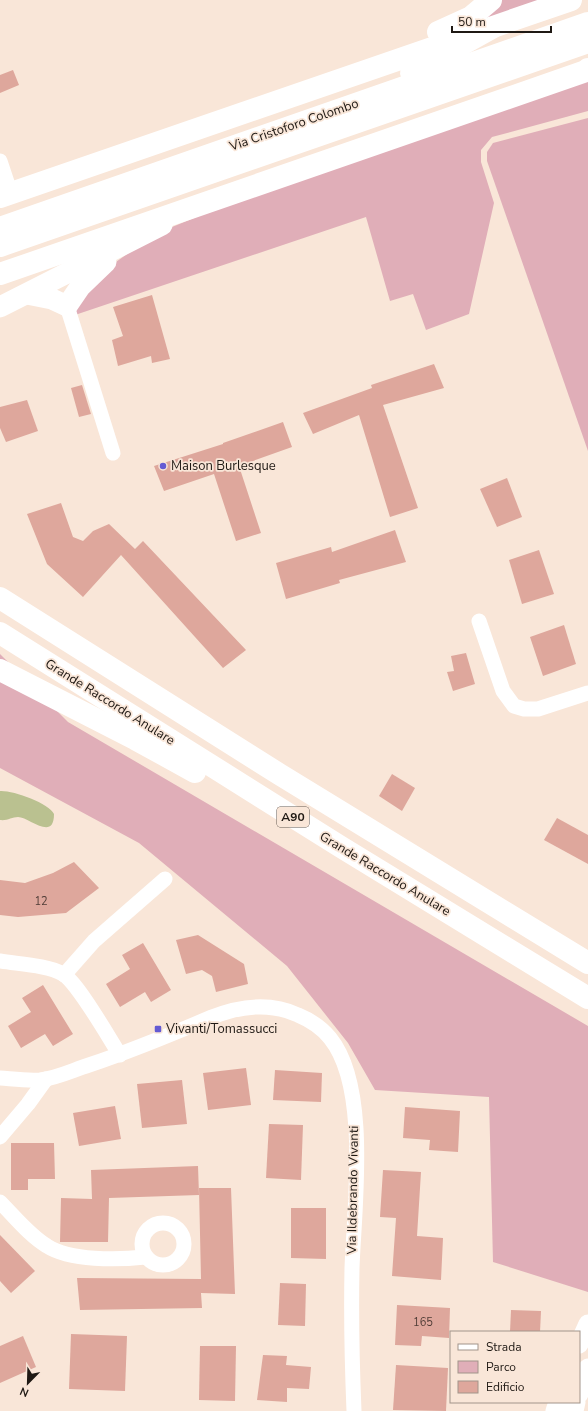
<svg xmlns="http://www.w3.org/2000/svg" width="588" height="1411" viewBox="0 0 588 1411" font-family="'Nunito Sans',sans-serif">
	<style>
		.green { fill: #e0aeb8 }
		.water { fill: #bac190 }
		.building { fill: #dea79c }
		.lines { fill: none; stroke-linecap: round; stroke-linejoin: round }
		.minor { stroke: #fff; stroke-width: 15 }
		.tertiary { stroke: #fff; stroke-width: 19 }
		.secondary { stroke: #fff; stroke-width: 21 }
		.primary { stroke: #fff; stroke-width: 22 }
		.trunk { stroke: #fff; stroke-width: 22 }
		.motorway { stroke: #fff; stroke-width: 22 }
		.poi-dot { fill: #645ad3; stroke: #f9e6d8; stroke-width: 1.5 }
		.labels { text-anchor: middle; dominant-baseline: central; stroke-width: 3.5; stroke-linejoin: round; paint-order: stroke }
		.number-label { font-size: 11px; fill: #4f3c36 }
		.shield { fill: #f9e6d8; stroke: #60564f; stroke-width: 1 }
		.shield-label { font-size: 12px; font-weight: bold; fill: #1f1914 }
		.street-label { font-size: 13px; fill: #1f1914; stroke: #f9e6d8 }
		.poi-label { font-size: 13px; fill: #1f1914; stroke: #f9e6d8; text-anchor: start }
	</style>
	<rect width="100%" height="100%" fill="#f9e6d8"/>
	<g class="green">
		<path d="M498 0H539L474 24Z"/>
		<path d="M588 79V111L492 137 481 150V162L494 203 469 314 426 330 413 294 390 301 366 217 75 315 79 298 109 267 155 234 216 209Z"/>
		<path d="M588 118V451L487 161V152L493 143Z"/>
		<path d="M0 654 68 722 588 1026V1292L493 1262 489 1097 375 1090 348 1043 287 966 139 843 0 768Z"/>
	</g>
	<path class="water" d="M0 791C12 790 49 803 54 814 54 842 29 817 18 817 12 817 7 821 0 820Z"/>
	<g class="building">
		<path d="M13 70 19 85 0 93V75Z"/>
		<path d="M152 295 170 359 152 363 151 356 118 366 112 340 123 336 113 307Z"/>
		<path d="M434 364 444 388 383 405 418 508 390 517 359 415 313 434 303 413 372 388 371 385Z"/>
		<path d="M82 385 91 414 79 417 71 388Z"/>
		<path d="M27 400 38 431 6 442 0 428V407Z"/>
		<path d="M283 422 292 447 239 466 261 533 236 541 214 474 164 491 154 466 223 444V443Z"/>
		<path d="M507 478 522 517 497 527 480 489Z"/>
		<path d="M61 503 73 537 83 541 93 531 109 524 135 549 143 541 246 650 223 668 121 555 83 597 47 564 27 514Z"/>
		<path d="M395 530 406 562 339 580 340 583 286 599 276 563 331 547 332 552Z"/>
		<path d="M539 550 554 594 522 604 509 560Z"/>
		<path d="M564 625 576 664 543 676 530 637Z"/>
		<path d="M466 653 475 684 453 691 447 672 454 671 451 656Z"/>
		<path d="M392 774 415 788 402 811 379 796Z"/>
		<path d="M557 818 588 835V864L544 840Z"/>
		<path d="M74 862 99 888 66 913 18 917 0 915V880L25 883 53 873Z"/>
		<path d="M198 935 244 964 248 984 216 992 212 976 202 970 186 974 176 940Z"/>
		<path d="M143 943 171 990 151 1002 145 992 120 1007 106 984 130 969 122 955Z"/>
		<path d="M43 985 73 1034 53 1046 45 1034 21 1048 8 1026 31 1012 22 998Z"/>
		<path d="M246 1068 251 1105 208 1110 203 1073Z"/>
		<path d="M275 1070 322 1073 321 1102 273 1100Z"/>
		<path d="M182 1080 187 1124 142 1128 137 1084Z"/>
		<path d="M115 1106 121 1139 79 1146 73 1113Z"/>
		<path d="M405 1107 460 1111 458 1152 429 1150 430 1140 403 1138Z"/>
		<path d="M269 1124 303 1125 301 1180 266 1178Z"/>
		<path d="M11 1143H54L55 1179H28V1190H11Z"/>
		<path d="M198 1166 199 1195 109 1198 108 1242H60L61 1198 92 1199 91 1170Z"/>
		<path d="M383 1170 421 1172 417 1236 443 1238 441 1280 392 1276 396 1218 380 1217Z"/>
		<path d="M199 1188H231L235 1294 201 1293 202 1308 80 1310 77 1278 201 1279Z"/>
		<path d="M291 1208H326V1259L291 1258Z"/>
		<path d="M0 1235 35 1271 11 1293 0 1281Z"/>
		<path d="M280 1283 306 1284 305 1326 278 1325Z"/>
		<path d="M397 1305 450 1308 449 1338 422 1336 421 1346 395 1345Z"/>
		<path d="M511 1310 541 1311 540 1332H510Z"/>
		<path d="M71 1334 127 1336 125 1391 69 1389Z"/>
		<path d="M23 1336 36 1367 0 1383V1346Z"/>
		<path d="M200 1346H236L235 1401 199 1400Z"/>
		<path d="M263 1355 287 1356 286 1365 311 1367 309 1389 287 1388V1402L257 1400Z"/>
		<path d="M396 1365 448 1368 446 1411 393 1410Z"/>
	</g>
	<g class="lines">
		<g class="minor">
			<path d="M0 161 11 194"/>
			<path d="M67 306 113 453"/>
			<path d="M479 621 503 691 514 706 524 709H538L588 693"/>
			<path d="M0 961C18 964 48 965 63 974 78 983 109 1038 120 1055"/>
			<path d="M64 975 94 941 165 879"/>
			<path d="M0 1078C13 1079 27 1081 40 1080 57 1078 73 1070 89 1065 131 1051 172 1034 212 1017 240 1006 270 1002 298 1015 310 1020 322 1028 330 1038 370 1087 354 1208 352 1268 351 1316 352 1363 354 1411"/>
			<path d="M0 1137 28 1104 46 1079"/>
			<path d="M0 1202C15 1217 29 1235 47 1246 70 1261 118 1260 145 1257"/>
			<circle cx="163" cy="1244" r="21"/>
		</g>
		<g class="tertiary">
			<path d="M579 1344 588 1324"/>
			<path d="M579 1394 588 1368"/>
			<path d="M555 1411 558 1402"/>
			<path d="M574 1411 576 1402"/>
		</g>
		<g class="secondary">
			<path d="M27 294 52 299 67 306 80 287 106 262"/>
			<path d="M0 307 162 225"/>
		</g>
		<g class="primary">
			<path d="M438 32 471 17 491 0"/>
			<path d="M0 197 571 0"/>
			<path d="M0 274 586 71"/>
		</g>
		<g class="trunk">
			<path d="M586 71 588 69"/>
			<path d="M411 73 492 28"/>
			<path d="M0 228 588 23"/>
			<path d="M0 246 588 42"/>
		</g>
		<g class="motorway">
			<path d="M0 598 279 774 588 963"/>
			<path d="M0 633 341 847 588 998"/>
			<path d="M0 670 135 739 195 772"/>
		</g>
	</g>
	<g class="poi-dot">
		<circle cx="163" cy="466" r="4"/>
		<rect x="154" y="1025" width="8" height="8" rx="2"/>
	</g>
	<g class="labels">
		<g class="number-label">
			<text x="41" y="901">12</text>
			<text x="423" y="1322">165</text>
		</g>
		<rect class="shield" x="277" y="807" width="32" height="20" rx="3"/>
		<g class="shield-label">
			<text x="293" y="817">A90</text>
		</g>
		<g class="street-label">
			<text transform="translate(294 125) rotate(-19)">Via Cristoforo Colombo</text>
			<text transform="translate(110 702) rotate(32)">Grande Raccordo Anulare</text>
			<text transform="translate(385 874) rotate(31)">Grande Raccordo Anulare</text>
			<text transform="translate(353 1190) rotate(-89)">Via Ildebrando Vivanti</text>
		</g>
		<g class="poi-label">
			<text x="171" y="466">Maison Burlesque</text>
			<text x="166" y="1029">Vivanti/Tomassucci</text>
		</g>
	</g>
	<rect x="450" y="1331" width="130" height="72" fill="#f9e6d8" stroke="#a2948a"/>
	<rect x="458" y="1344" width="20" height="6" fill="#ffffff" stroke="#a2948a"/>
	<text x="486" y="1351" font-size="12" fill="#1f1914">Strada</text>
	<rect x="458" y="1361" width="20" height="12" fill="#e0aeb8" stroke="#a2948a"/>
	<text x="486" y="1371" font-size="12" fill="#1f1914">Parco</text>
	<rect x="458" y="1381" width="20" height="12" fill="#dea79c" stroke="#a2948a"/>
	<text x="486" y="1391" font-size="12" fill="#1f1914">Edificio</text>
	<g transform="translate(28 1383) rotate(203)" stroke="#f9e6d8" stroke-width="3" paint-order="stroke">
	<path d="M0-3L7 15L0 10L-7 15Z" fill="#1f1914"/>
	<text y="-6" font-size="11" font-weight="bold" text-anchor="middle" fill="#1f1914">N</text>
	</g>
	<path d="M452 26v6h99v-6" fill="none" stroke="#1f1914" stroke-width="2"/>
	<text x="458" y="26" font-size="12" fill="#1f1914" stroke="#f9e6d8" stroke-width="3" paint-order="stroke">50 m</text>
</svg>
